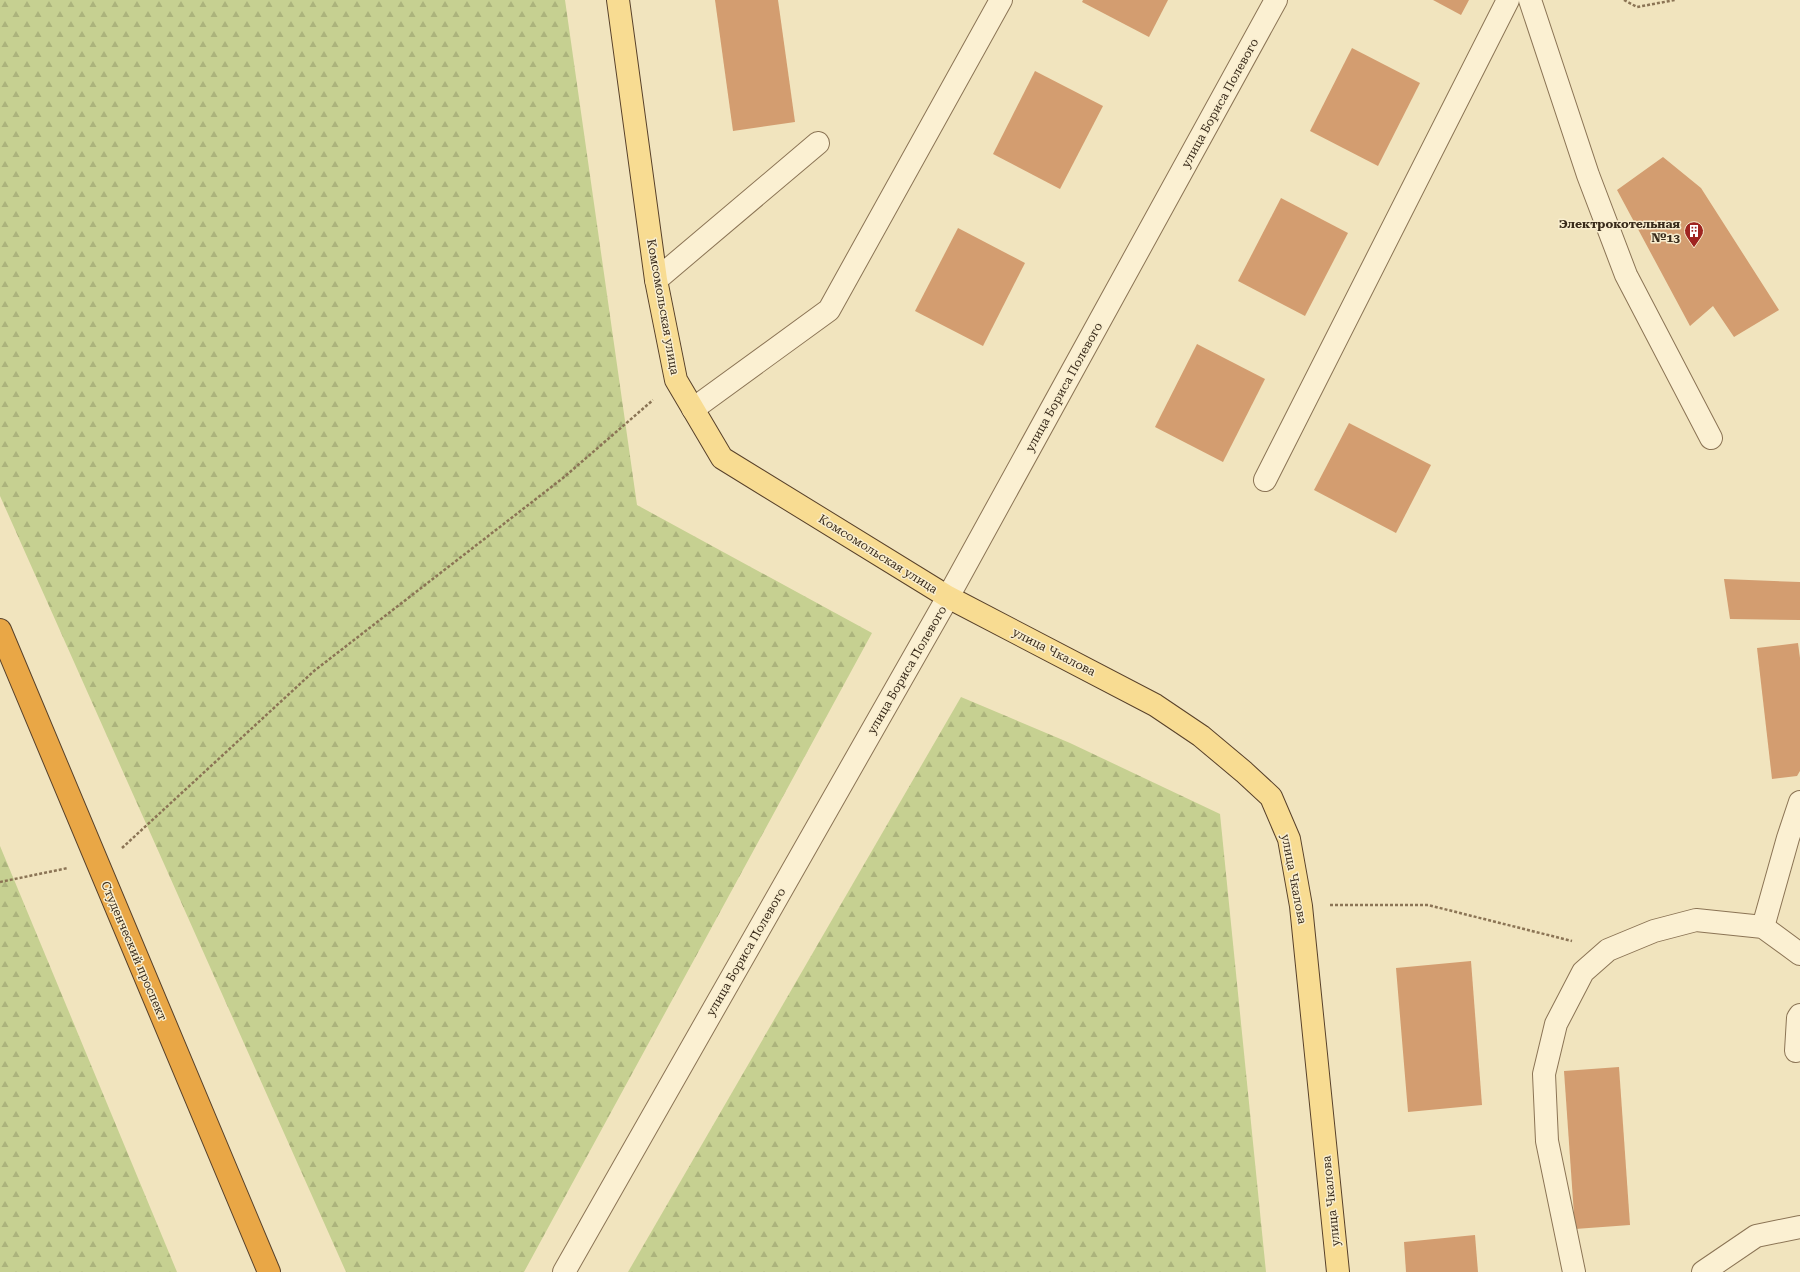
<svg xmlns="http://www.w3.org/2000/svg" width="1800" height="1272" viewBox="0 0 1800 1272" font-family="'Roboto Serif',serif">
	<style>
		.forest { fill: url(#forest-firs) }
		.building { fill: #d39d70 }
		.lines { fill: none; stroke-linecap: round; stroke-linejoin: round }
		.minor-casing { stroke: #8b7455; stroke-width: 24 }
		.major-casing { stroke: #58412a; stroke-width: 24 }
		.highway-casing { stroke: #58412a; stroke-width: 24 }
		.path { stroke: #8b7455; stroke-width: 2.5; stroke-dasharray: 3 2; stroke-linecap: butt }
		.minor { stroke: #fbf0d2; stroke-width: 22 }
		.major { stroke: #f8dc92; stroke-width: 22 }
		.highway { stroke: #e9a746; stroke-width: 22 }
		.labels { text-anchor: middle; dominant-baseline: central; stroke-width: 3; stroke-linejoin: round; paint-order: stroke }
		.street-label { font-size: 12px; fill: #392b1b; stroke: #f8edce }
		.poi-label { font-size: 12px; font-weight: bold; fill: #392b1b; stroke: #f8edce; text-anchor: end }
	</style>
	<defs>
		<pattern id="forest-firs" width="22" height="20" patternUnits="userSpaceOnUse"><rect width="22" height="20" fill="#c6d091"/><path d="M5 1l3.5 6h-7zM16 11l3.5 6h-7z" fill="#abb37c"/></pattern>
	</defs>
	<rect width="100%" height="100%" fill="#f1e4be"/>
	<g class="forest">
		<path d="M0 0H565L637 505 872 633 524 1272H346L0 496Z"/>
		<path d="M961 697 1070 743 1220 814 1266 1272H628Z"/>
		<path d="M0 846 177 1272H0Z"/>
	</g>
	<g class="building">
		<path d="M715 0H778L795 122 733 131Z"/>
		<path d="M1083 0H1168L1149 37 1082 2Z"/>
		<path d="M1433 0H1469L1461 15Z"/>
		<path d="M1352 48 1420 83 1378 166 1310 131Z"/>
		<path d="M1035 71 1103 106 1060 189 993 154Z"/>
		<path d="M1663 157 1701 188 1779 310 1734 337 1713 306 1690 326 1617 190Z"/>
		<path d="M1281 198 1348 233 1305 316 1238 281Z"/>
		<path d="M958 228 1025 263 983 346 915 311Z"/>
		<path d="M1197 344 1265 379 1223 462 1155 427Z"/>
		<path d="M1349 423 1431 465 1396 533 1314 490Z"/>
		<path d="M1724 579 1800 582V620L1730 619Z"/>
		<path d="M1798 643 1800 658V771L1797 776 1772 779 1757 648Z"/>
		<path d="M1471 961 1482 1105 1408 1112 1396 968Z"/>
		<path d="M1619 1067 1630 1225 1575 1229 1564 1071Z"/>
		<path d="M1475 1235 1478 1272H1406L1404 1242Z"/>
	</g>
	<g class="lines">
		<defs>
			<g id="minor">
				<path d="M1530 0 1588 175 1626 275 1711 438"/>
				<path d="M656 280 818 143"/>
				<path d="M693 409 829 310 1001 0"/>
				<path d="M1265 480 1508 0"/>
				<path d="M1763 927 1788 838 1800 802"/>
				<path d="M1796 1051 1798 1018 1800 1015"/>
				<path d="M564 1272 948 597 1276 0"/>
				<path d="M1574 1272 1547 1141 1544 1074 1556 1024 1583 972 1608 950 1654 931 1696 920 1763 927 1800 954"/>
				<path d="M1703 1272 1756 1236 1800 1227"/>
			</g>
			<path id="major" d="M618 0 656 280 676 380 722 458 948 597 1155 705 1201 736 1244 772 1271 797 1289 839 1301 906 1338 1272"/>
			<path id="highway" d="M0 630 269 1272"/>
		</defs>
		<use href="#minor" class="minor-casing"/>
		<use href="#major" class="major-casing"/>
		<use href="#highway" class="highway-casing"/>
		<g class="path">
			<path d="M1624 0 1637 7 1675 0"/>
			<path d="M122 848 314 671 563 478 653 400"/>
			<path d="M0 882 68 868"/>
			<path d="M1330 905H1428L1572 941"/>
		</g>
		<use href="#minor" class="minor"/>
		<use href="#major" class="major"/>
		<use href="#highway" class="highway"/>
	</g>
	<defs>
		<symbol id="building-pin" viewBox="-11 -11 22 30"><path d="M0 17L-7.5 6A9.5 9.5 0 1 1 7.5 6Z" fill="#9f2420" stroke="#f8edce"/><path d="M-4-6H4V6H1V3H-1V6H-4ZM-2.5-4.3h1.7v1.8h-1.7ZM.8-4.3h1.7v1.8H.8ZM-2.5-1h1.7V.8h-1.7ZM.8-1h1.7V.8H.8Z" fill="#fff"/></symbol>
	</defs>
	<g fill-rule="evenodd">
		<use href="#building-pin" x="1683" y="220" width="22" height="30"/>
	</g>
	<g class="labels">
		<g class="street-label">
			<text transform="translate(1220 103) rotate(-61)">улица Бориса Полевого</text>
			<text transform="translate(663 307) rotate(80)">Комсомольская улица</text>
			<text transform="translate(1064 387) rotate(-61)">улица Бориса Полевого</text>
			<text transform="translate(878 554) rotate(32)">Комсомольская улица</text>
			<text transform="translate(1054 652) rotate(27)">улица Чкалова</text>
			<text transform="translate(907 670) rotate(-60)">улица Бориса Полевого</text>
			<text transform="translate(1294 879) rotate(79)">улица Чкалова</text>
			<text transform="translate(134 951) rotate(67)">Студенческий проспект</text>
			<text transform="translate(746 952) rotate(-60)">улица Бориса Полевого</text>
			<text transform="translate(1331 1201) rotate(-96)">улица Чкалова</text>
		</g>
		<g class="poi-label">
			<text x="1680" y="224">Электрокотельная<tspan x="1680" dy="14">№13</tspan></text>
		</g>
	</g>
</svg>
